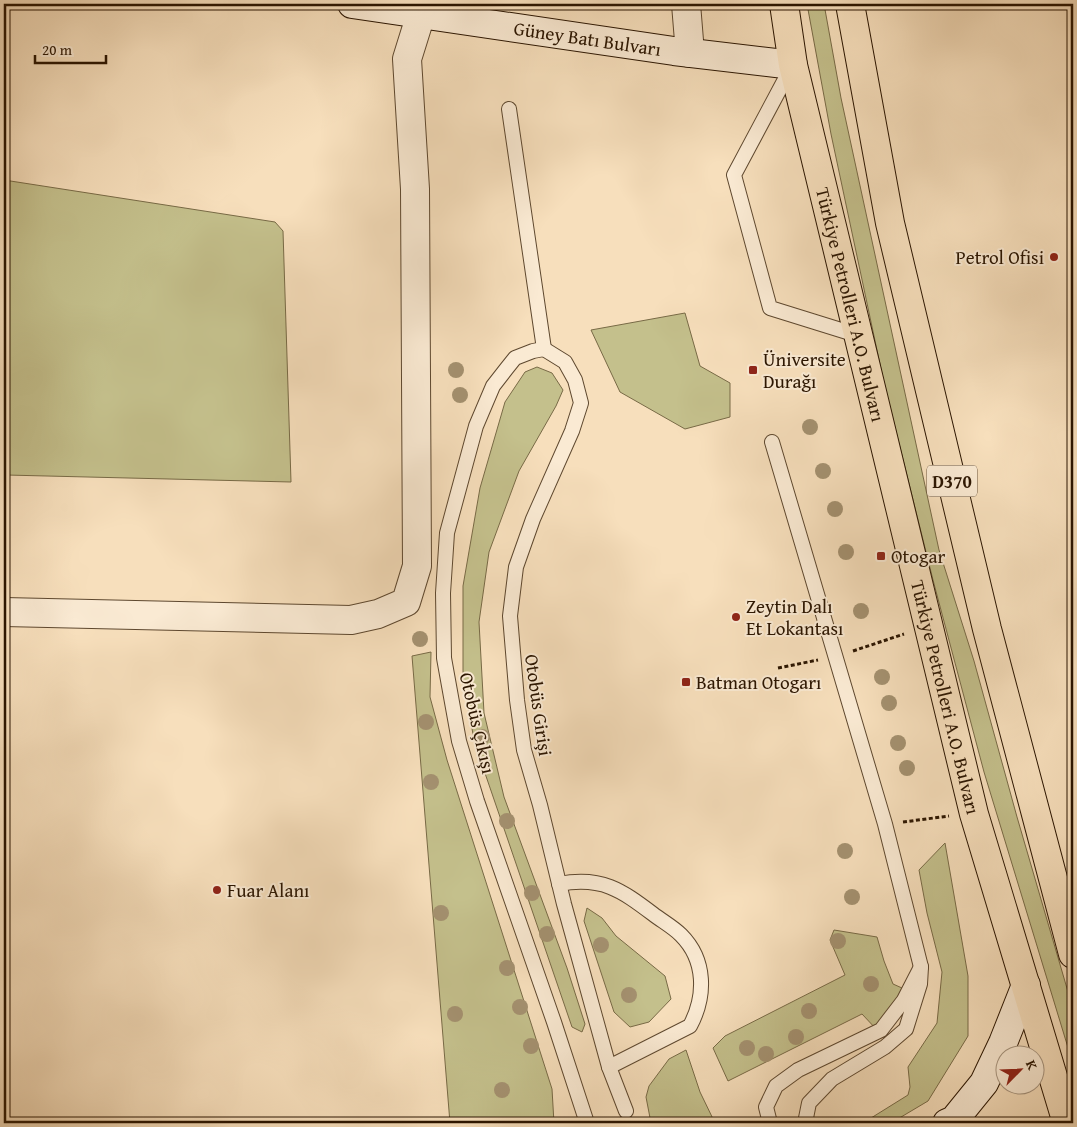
<svg xmlns="http://www.w3.org/2000/svg" width="1077" height="1127" viewBox="0 0 1077 1127" font-family="'Gentium Book Plus',serif">
	<style>
		.green { fill: #c4c08c; stroke: #786a46 }
		.lines { fill: none; stroke-linecap: round; stroke-linejoin: round }
		.lane-casing { stroke: #5e482f; stroke-width: 16 }
		.street-casing { stroke: #5e482f; stroke-width: 30 }
		.secondary-casing { stroke: #2b1500; stroke-width: 30 }
		.highway-casing { stroke: #2b1500; stroke-width: 30 }
		.path { stroke: #2b1500; stroke-width: 3; stroke-dasharray: 4 2.5; stroke-linecap: butt }
		.lane { stroke: #faead3; stroke-width: 14 }
		.street { stroke: #faead3; stroke-width: 28 }
		.secondary { stroke: #faead3; stroke-width: 28 }
		.highway { stroke: #f7dfbc; stroke-width: 28 }
		.tree { fill: #a49170 }
		.poi-dot { fill: #8f2418; stroke: #faead3; stroke-width: 2 }
		.labels { text-anchor: middle; dominant-baseline: central; stroke-width: 4; stroke-linejoin: round; paint-order: stroke }
		.shield { fill: #faead3; stroke: #69553f; stroke-width: 1 }
		.shield-label { font-size: 18px; font-weight: bold; fill: #2b1500 }
		.street-label { font-size: 19px; fill: #2b1500; stroke: #faead3 }
		.poi-label { font-size: 19px; fill: #2b1500; stroke: #faead3; text-anchor: start }
	</style>
	<rect width="100%" height="100%" fill="#f7dfbc"/>
	<filter id="stains"><feTurbulence type="fractalNoise" baseFrequency=".004" numOctaves="4"/><feColorMatrix values="0 0 0 0 .2 0 0 0 0 .09 0 0 0 0 .02 0 0 0 .5 -.17"/></filter>
	<radialGradient id="worn" r=".72"><stop offset=".6" stop-color="#630" stop-opacity="0"/><stop offset="1" stop-color="#630" stop-opacity=".3"/></radialGradient>
	<g class="green">
		<path d="M807 4H824L841 98 939 550 974 661 1017 817 1073 1009V1064L984 772 933 580 884 383 831 134Z"/>
		<path d="M4 180 275 222 283 231 291 482 6 475 4 410Z"/>
		<path d="M685 313 700 366 730 383V417L685 429 620 392 591 330Z"/>
		<path d="M537 367 552 373 563 390 556 406 519 471 489 552 479 622 484 713 504 797 567 968 585 1024 582 1032 572 1027 475 744 463 683V586L480 488 505 402 525 372Z"/>
		<path d="M431 652 430 697 447 760 552 1089 554 1123H450L412 656Z"/>
		<path d="M945 843 968 976V1036L928 1101 891 1123H863L908 1095 910 1087 908 1067 937 1023 942 972 927 913 919 870Z"/>
		<path d="M587 908 602 918 616 936 665 976 671 999 649 1022 630 1027 614 1012 584 921Z"/>
		<path d="M834 930 877 937 884 961 893 984 902 988 888 1017 877 1030 862 1014 728 1081 713 1048 725 1036 845 975 830 940Z"/>
		<path d="M686 1050 700 1092 715 1123H651L646 1097 649 1086 669 1059Z"/>
	</g>
	<g class="lines">
		<defs>
			<g id="lane">
				<path d="M791 68 734 175 770 308 860 336"/>
				<path d="M509 109 544 349"/>
				<path d="M544 349 533 351 515 358 507 368 493 386 476 426 447 533 443 593 444 658 459 741 477 801 554 1022 587 1123"/>
				<path d="M544 349 565 362 575 380 581 403 572 431 533 519 516 567 510 616 517 700 524 750 540 805 564 904 609 1067 626 1111"/>
				<path d="M772 442 885 824 921 967"/>
				<path d="M559 884C602 876 621 890 653 914 662 921 673 927 681 935 706 960 706 996 690 1026L609 1067"/>
				<path d="M770 1123 766 1107 776 1086 798 1070 881 1030 904 1000 921 967 920 984 906 1029 885 1047 832 1079 809 1103 805 1123"/>
			</g>
			<g id="street">
				<path d="M686 4 690 53"/>
				<path d="M4 612 351 620 378 614 406 602 417 566 415 189 407 59 421 14"/>
			</g>
			<g id="secondary">
				<path id="s1" d="M352 4 674 51 793 65"/>
				<path d="M947 1123 954 1120 984 1083 1003 1043 1026 985"/>
			</g>
			<g id="highway">
				<path id="s2" d="M784 4 793 65 974 814 1067 1123"/>
				<path d="M850 4 890 223 987 629 1073 954"/>
			</g>
		</defs>
		<use href="#lane" class="lane-casing"/>
		<use href="#street" class="street-casing"/>
		<use href="#secondary" class="secondary-casing"/>
		<use href="#highway" class="highway-casing"/>
		<g class="path">
			<path d="M853 651 904 634"/>
			<path d="M778 668 818 660"/>
			<path d="M903 822 949 816"/>
		</g>
		<use href="#lane" class="lane"/>
		<use href="#street" class="street"/>
		<use href="#secondary" class="secondary"/>
		<use href="#highway" class="highway"/>
	</g>
	<g class="tree">
		<circle cx="456" cy="370" r="8"/>
		<circle cx="460" cy="395" r="8"/>
		<circle cx="810" cy="427" r="8"/>
		<circle cx="823" cy="471" r="8"/>
		<circle cx="835" cy="509" r="8"/>
		<circle cx="846" cy="552" r="8"/>
		<circle cx="861" cy="611" r="8"/>
		<circle cx="420" cy="639" r="8"/>
		<circle cx="882" cy="677" r="8"/>
		<circle cx="889" cy="703" r="8"/>
		<circle cx="426" cy="722" r="8"/>
		<circle cx="482" cy="737" r="8"/>
		<circle cx="898" cy="743" r="8"/>
		<circle cx="907" cy="768" r="8"/>
		<circle cx="431" cy="782" r="8"/>
		<circle cx="507" cy="821" r="8"/>
		<circle cx="845" cy="851" r="8"/>
		<circle cx="532" cy="893" r="8"/>
		<circle cx="852" cy="897" r="8"/>
		<circle cx="441" cy="913" r="8"/>
		<circle cx="547" cy="934" r="8"/>
		<circle cx="838" cy="941" r="8"/>
		<circle cx="601" cy="945" r="8"/>
		<circle cx="507" cy="968" r="8"/>
		<circle cx="871" cy="984" r="8"/>
		<circle cx="629" cy="995" r="8"/>
		<circle cx="520" cy="1007" r="8"/>
		<circle cx="809" cy="1011" r="8"/>
		<circle cx="455" cy="1014" r="8"/>
		<circle cx="796" cy="1037" r="8"/>
		<circle cx="531" cy="1046" r="8"/>
		<circle cx="747" cy="1048" r="8"/>
		<circle cx="766" cy="1054" r="8"/>
		<circle cx="502" cy="1090" r="8"/>
	</g>
	<g class="poi-dot">
		<circle cx="1054" cy="257" r="5"/>
		<rect x="748" y="365" width="10" height="10" rx="2.5"/>
		<rect x="876" y="551" width="10" height="10" rx="2.5"/>
		<circle cx="736" cy="617" r="5"/>
		<rect x="681" y="677" width="10" height="10" rx="2.5"/>
		<circle cx="217" cy="890" r="5"/>
	</g>
	<g class="labels">
		<rect class="shield" x="927" y="465.5" width="50" height="31" rx="4"/>
		<g class="shield-label">
			<text x="952" y="481">D370</text>
		</g>
		<g class="street-label">
			<text stroke="none"><textPath href="#s1" startOffset="238">Güney Batı Bulvarı</textPath></text>
			<text stroke="none"><textPath href="#s2" startOffset="308">Türkiye Petrolleri A.O. Bulvarı</textPath></text>
			<text stroke="none"><textPath href="#s2" startOffset="712">Türkiye Petrolleri A.O. Bulvarı</textPath></text>
			<text transform="translate(539 705) rotate(82)">Otobüs Girişi</text>
			<text transform="translate(478 723) rotate(77)">Otobüs Çıkışı</text>
		</g>
		<g class="poi-label">
			<text x="1044" y="257" text-anchor="end">Petrol Ofisi</text>
			<text x="763" y="359">Üniversite<tspan x="763" dy="22">Durağı</tspan></text>
			<text x="891" y="556">Otogar</text>
			<text x="746" y="606">Zeytin Dalı<tspan x="746" dy="22">Et Lokantası</tspan></text>
			<text x="696" y="682">Batman Otogarı</text>
			<text x="227" y="890">Fuar Alanı</text>
		</g>
	</g>
	<rect width="1077" height="1127" fill="none" stroke="#f7dfbc" stroke-width="20"/>
	<rect x="5" y="5" width="1067" height="1117" fill="none" stroke="#2b1500" stroke-width="2.5"/>
	<rect x="10" y="10" width="1057" height="1107" fill="none" stroke="#2b1500"/>
	<g transform="translate(1020 1070) rotate(66)"><circle r="24" fill="#faead3" stroke="#a7957f"/>
	<path d="M0-4L9 19L0 12L-9 19Z" fill="#8f2418"/>
	<text y="-8" font-size="14" font-weight="bold" text-anchor="middle" fill="#2b1500">K</text>
	</g>
	<path d="M35 55v8h71v-8" fill="none" stroke="#2b1500" stroke-width="2.5"/>
	<text x="42" y="55" font-size="15" fill="#2b1500" stroke="#faead3" stroke-width="4" paint-order="stroke">20 m</text>
	<rect width="100%" height="100%" filter="url(#stains)"/>
	<rect width="100%" height="100%" fill="url(#worn)"/>
</svg>
